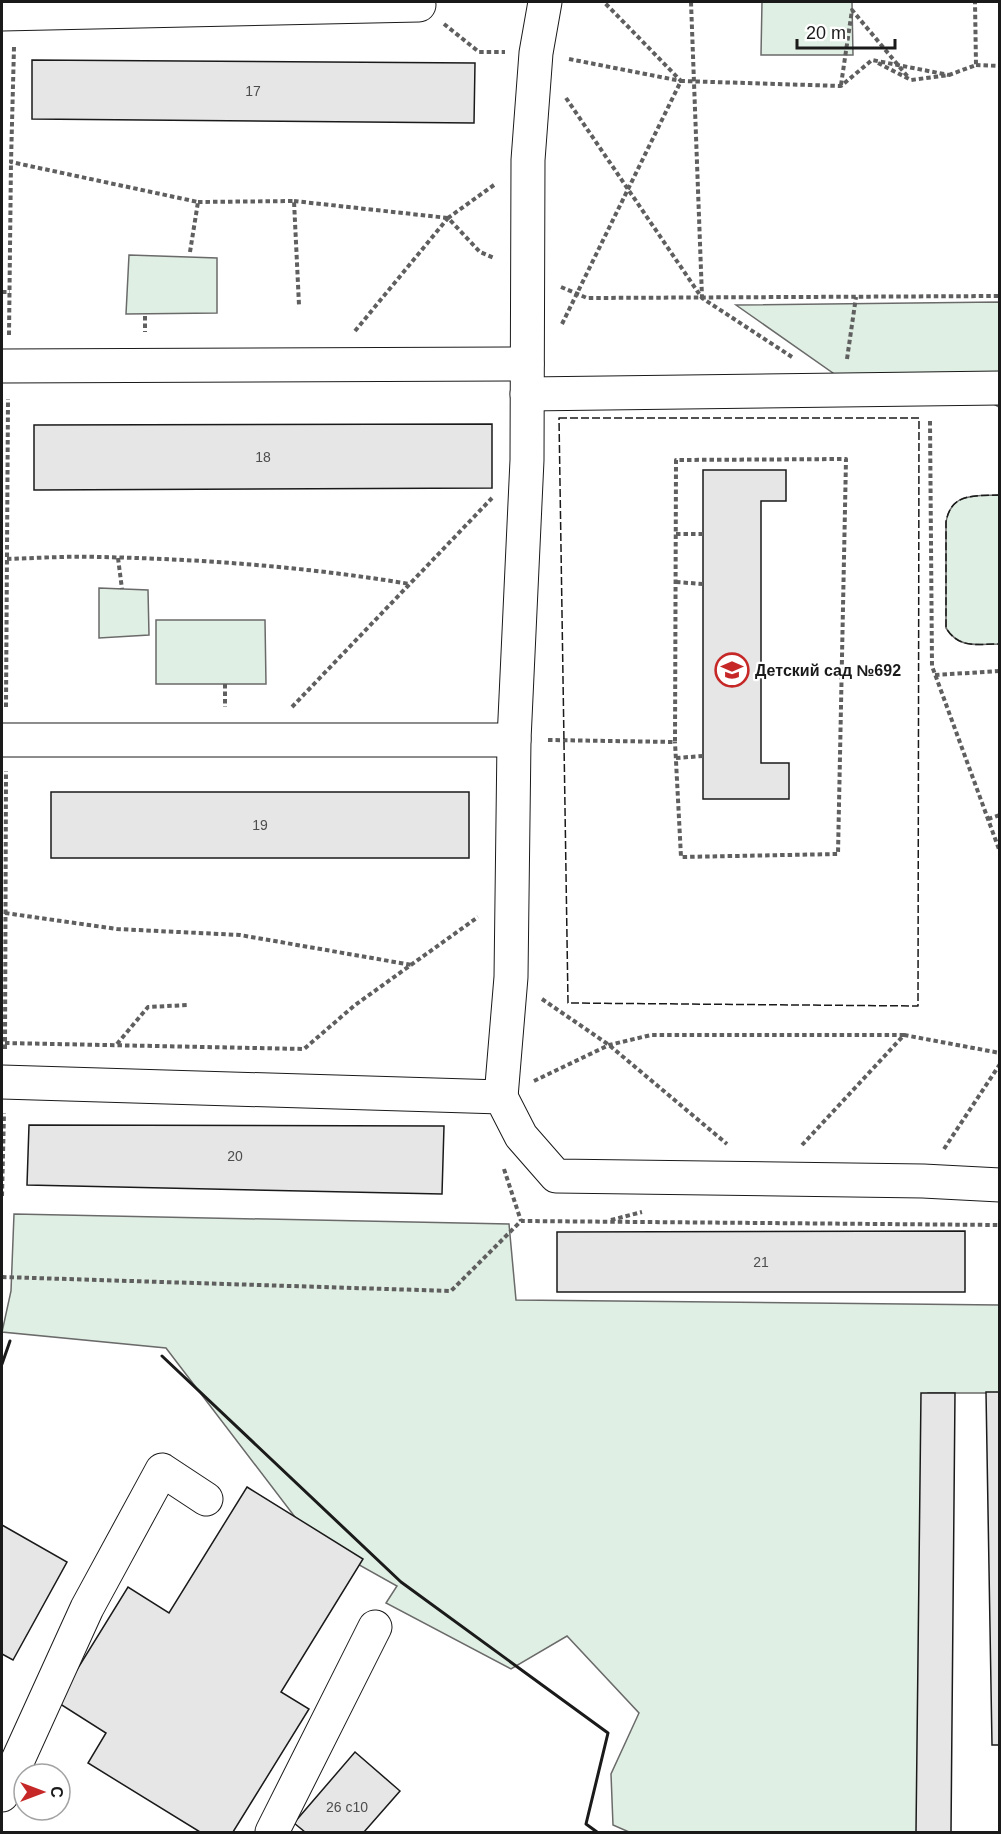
<svg xmlns="http://www.w3.org/2000/svg" width="1001" height="1834" viewBox="0 0 1001 1834" font-family="Helvetica,sans-serif">
	<style>
		.green { fill: #e0efe3; stroke: #6a6a6a; stroke-width: 1.5 }
		.building { fill: #e6e6e6; stroke: #1a1a1a; stroke-width: 1.5 }
		.lines { fill: none; stroke-linecap: round; stroke-linejoin: round }
		.minor-casing { stroke: #1a1a1a; stroke-width: 35 }
		.path { stroke: #5f5f5f; stroke-width: 4; stroke-dasharray: 4.5 3; stroke-linecap: butt }
		.minor { stroke: #fff; stroke-width: 33 }
		.fence { stroke: #1a1a1a; stroke-width: 1.5; stroke-dasharray: 8 3; stroke-linecap: butt }
		.wall { stroke: #1a1a1a; stroke-width: 3 }
		.labels { text-anchor: middle; dominant-baseline: central; stroke-width: 4.5; stroke-linejoin: round; paint-order: stroke }
		.number-label { font-size: 14px; fill: #4d4d4d }
		.poi-label { font-size: 16px; font-weight: bold; fill: #1a1a1a; stroke: #fff; text-anchor: start }
	</style>
	<rect width="100%" height="100%" fill="#fff"/>
	<g class="green">
		<path d="M762 2H852L853 55H761Z"/>
		<path d="M129 255 217 258V313L126 314Z"/>
		<path d="M999 302V407L945 378 843 380 736 305Z"/>
		<path d="M999 495V644C977 644 959 649 946 628V522C951 492 976 496 999 495Z"/>
		<path d="M99 588 148 590 149 635 99 638Z"/>
		<path d="M156 620H265L266 684H156Z"/>
		<path d="M14 1214 509 1224 516 1300 999 1305V1393H928L921 1699V1832H629L613 1825 611 1774 639 1713 567 1636 511 1669 386 1603 397 1586 311 1538 166 1348 2 1332 11 1291Z"/>
	</g>
	<g class="building">
		<path d="M32 60 475 63 474 123 32 119Z"/>
		<path d="M492 424V488L34 490V425Z"/>
		<path d="M703 470H786V501H761V763H789V799H703Z"/>
		<rect x="51" y="792" width="418" height="66"/>
		<path d="M29 1125 444 1126 442 1194 27 1185Z"/>
		<path d="M965 1231V1292H557V1232Z"/>
		<path d="M986 1392H1000V1745H992Z"/>
		<path d="M921 1393H955L951 1832H916Z"/>
		<path d="M247 1487 363 1559 281 1692 309 1709 233 1832H200L88 1763 106 1733 57 1702 128 1587 169 1613Z"/>
		<path d="M2 1525 67 1562 13 1660 2 1654Z"/>
		<path d="M355 1752 400 1791 364 1832H305L294 1823Z"/>
	</g>
	<g class="lines">
		<defs>
			<g id="minor">
				<path d="M2 14 419 5"/>
				<path d="M2 366 527 364"/>
				<path d="M527 394 1000 388"/>
				<path d="M2 740H514"/>
				<path d="M2 1082 501 1097 521 1136 556 1176 923 1181 1000 1185"/>
				<path d="M501 1097 511 977 514 740 527 460 528 160 536 53 545 2"/>
				<path d="M2 1795 87 1608 162 1470 206 1499"/>
				<path d="M272 1832 375 1627"/>
			</g>
		</defs>
		<use href="#minor" class="minor-casing"/>
		<g class="path">
			<path d="M691 2 702 297"/>
			<path d="M444 24 479 52H505"/>
			<path d="M14 47 11 162 198 202 190 252"/>
			<path d="M569 59 681 81 604 2"/>
			<path d="M878 63 911 80 949 75 976 65 975 2"/>
			<path d="M976 65 1000 66"/>
			<path d="M841 85 852 10 908 77"/>
			<path d="M566 98 702 298 792 357"/>
			<path d="M494 185 448 218 480 252 494 258"/>
			<path d="M294 201 448 218"/>
			<path d="M198 202 294 201 299 305"/>
			<path d="M561 287 587 298 1000 296"/>
			<path d="M2 292H10"/>
			<path d="M145 316V332"/>
			<path d="M562 324 681 81 841 86 872 60 949 75"/>
			<path d="M355 331 448 218"/>
			<path d="M9 335 11 162"/>
			<path d="M847 359 856 297"/>
			<path d="M930 421 932 666 1000 852"/>
			<path d="M676 534H703"/>
			<path d="M118 558 122 589"/>
			<path d="M7 559C37 558 68 556 99 557 203 559 307 567 410 584"/>
			<path d="M676 582 703 584"/>
			<path d="M935 675 1000 671"/>
			<path d="M225 684V707"/>
			<path d="M6 707 8 399"/>
			<path d="M292 707 492 498"/>
			<path d="M548 740 675 742 676 460 846 459 838 854 681 857 675 742"/>
			<path d="M676 758 703 756"/>
			<path d="M988 819 1000 815"/>
			<path d="M5 913 117 929 240 935 412 965"/>
			<path d="M542 999 609 1045 727 1144"/>
			<path d="M904 1035 1000 1053"/>
			<path d="M5 1043 304 1049 355 1005 478 917"/>
			<path d="M117 1044 148 1007 188 1005"/>
			<path d="M5 1049 6 771"/>
			<path d="M534 1081 609 1045 651 1035H904L802 1145"/>
			<path d="M944 1149 1000 1064"/>
			<path d="M504 1169 521 1221"/>
			<path d="M2 1196 4 1113"/>
			<path d="M611 1220 642 1212"/>
			<path d="M2 1277 451 1291 521 1221 1000 1225"/>
		</g>
		<use href="#minor" class="minor"/>
		<g class="fence">
			<path d="M559 418H919L918 1006 568 1003Z"/>
			<path d="M1000 495C976 496 951 492 946 522V628C959 649 977 644 1000 644"/>
		</g>
		<g class="wall">
			<path d="M162 1356 401 1582 608 1733 586 1824 597 1832"/>
			<path d="M2 1364 10 1341"/>
		</g>
	</g>
	<defs>
		<symbol id="school-ring" viewBox="-11 -11 22 22"><circle r="9.5" fill="#fff" stroke="#c62828" stroke-width="1.5"/><path d="M0-5L7-2L0 1L-7-2ZM-4 1L0 2.5L4 1V4Q0 6-4 4Z" fill="#c62828"/></symbol>
	</defs>
	<g fill-rule="evenodd">
		<use href="#school-ring" x="713" y="651" width="38" height="38"/>
	</g>
	<g class="labels">
		<g class="number-label">
			<text x="253" y="91">17</text>
			<text x="263" y="457">18</text>
			<text x="260" y="825">19</text>
			<text x="235" y="1156">20</text>
			<text x="761" y="1262">21</text>
			<text x="347" y="1807">26 с10</text>
		</g>
		<g class="poi-label">
			<text x="755" y="670">Детский сад №692</text>
		</g>
	</g>
	<rect width="1001" height="1834" fill="none" stroke="#1a1a1a" stroke-width="6"/>
	<g transform="translate(42 1792) rotate(90)"><circle r="28" fill="#ffffff" stroke="#a3a3a3" stroke-width="1.5"/>
	<path d="M0-4.5L10 22L0 15L-10 22Z" fill="#c62828"/>
	<text y="-9" font-size="16" font-weight="bold" text-anchor="middle" fill="#1a1a1a">С</text>
	</g>
	<path d="M797 39v9h98v-9" fill="none" stroke="#1a1a1a" stroke-width="3"/>
	<text x="806" y="39" font-size="18" fill="#1a1a1a" stroke="#ffffff" stroke-width="4.5" paint-order="stroke">20 m</text>
</svg>
